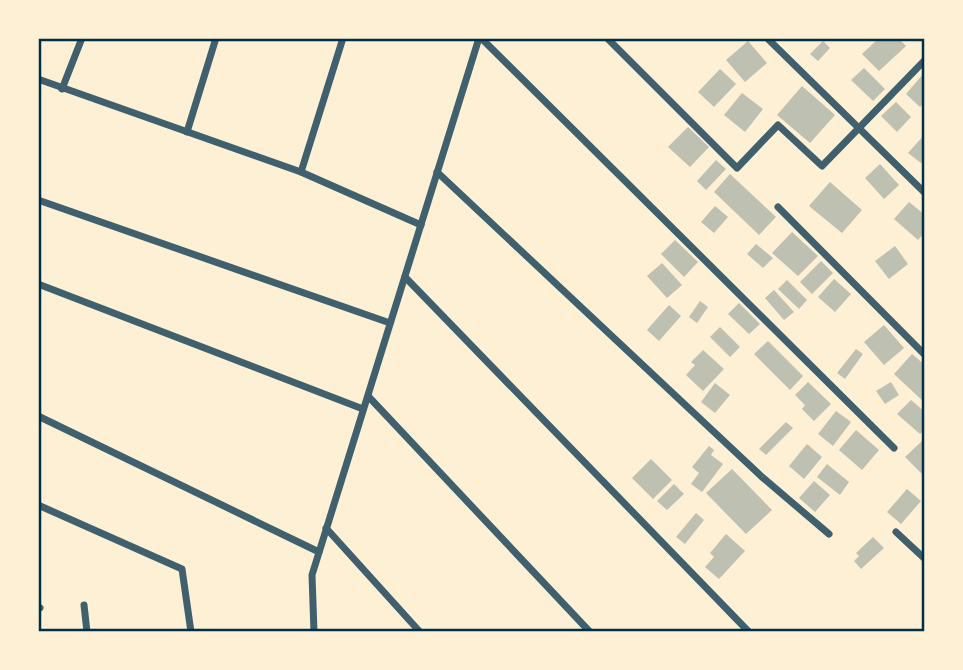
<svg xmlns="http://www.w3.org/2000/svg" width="963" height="670" viewBox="0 0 963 670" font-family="Cabin,sans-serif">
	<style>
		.building { fill: #bec0b2 }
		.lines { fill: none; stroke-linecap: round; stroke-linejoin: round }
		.minor { stroke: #3f606c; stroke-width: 7 }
		.neatline { fill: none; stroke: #003049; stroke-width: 2.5 }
	</style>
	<rect width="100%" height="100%" fill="#fdf0d5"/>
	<g class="building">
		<path d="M879 38H898L906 46 879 71 862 54Z"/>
		<path d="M748 41 767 63 745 82 726 60Z"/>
		<path d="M823 41 830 48 818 61 810 54Z"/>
		<path d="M864 68 885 89 873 101 851 80Z"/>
		<path d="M720 69 736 84 714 107 698 92Z"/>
		<path d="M925 72V102L920 107 906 94Z"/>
		<path d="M802 86 835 115 810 143 777 115Z"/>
		<path d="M742 93 763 109 745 132 724 115Z"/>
		<path d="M896 102 911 117 897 132 881 116Z"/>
		<path d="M688 127 709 147 690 167 668 147Z"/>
		<path d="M925 134V158L921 163 908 153Z"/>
		<path d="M716 160 726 169 706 190 697 181Z"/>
		<path d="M880 164 899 185 884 199 865 178Z"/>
		<path d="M730 174 776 217 759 235 714 192Z"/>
		<path d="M830 182 862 210 842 233 809 206Z"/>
		<path d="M909 202 925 215V232L918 240 894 219Z"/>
		<path d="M715 206 728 217 714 233 701 222Z"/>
		<path d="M792 232 818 256 798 276 772 253Z"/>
		<path d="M675 240 698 262 684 277 661 254Z"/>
		<path d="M756 244 773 258 763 268 747 254Z"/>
		<path d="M895 246 908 264 889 279 875 261Z"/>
		<path d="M821 261 833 273 812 294 800 282Z"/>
		<path d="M662 263 682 285 667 298 647 276Z"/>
		<path d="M834 279 851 294 835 312 818 297Z"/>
		<path d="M787 280 807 300 799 309 778 289Z"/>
		<path d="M774 290 794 312 784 320 765 298Z"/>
		<path d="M700 301 708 307 697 323 689 317Z"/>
		<path d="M739 303 760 324 749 334 728 314Z"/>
		<path d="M669 305 681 316 659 341 647 330Z"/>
		<path d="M884 325 904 348 884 365 864 342Z"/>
		<path d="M720 327 740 347 730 357 710 337Z"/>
		<path d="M768 341 803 376 790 390 754 354Z"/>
		<path d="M856 349 863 354 845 379 837 373Z"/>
		<path d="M703 350 724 369 703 391 686 375 695 365 691 362Z"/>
		<path d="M912 354 925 365V403L894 374Z"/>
		<path d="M808 382 831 404 814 421 802 409 805 405 795 395Z"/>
		<path d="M891 382 899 395 885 404 876 391Z"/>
		<path d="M715 383 730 395 715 413 701 402Z"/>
		<path d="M911 400 925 412V429L920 434 897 414Z"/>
		<path d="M836 411 851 422 833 446 818 434Z"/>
		<path d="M786 422 793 428 766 455 759 449Z"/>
		<path d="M856 430 879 450 862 470 839 450Z"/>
		<path d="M922 441 925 443V477L905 457Z"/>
		<path d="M807 444 822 457 804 479 789 466Z"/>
		<path d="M709 446 714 450 711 455 723 464 702 492 691 484 699 473 692 467Z"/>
		<path d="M651 459 672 480 653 499 632 478Z"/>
		<path d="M827 464 849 482 840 495 817 477Z"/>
		<path d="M732 469 772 510 746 534 706 493Z"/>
		<path d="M814 481 830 495 815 512 799 498Z"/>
		<path d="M674 484 684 494 667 510 657 501Z"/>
		<path d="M907 489 921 501 901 524 887 512Z"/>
		<path d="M696 513 704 520 685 544 676 537Z"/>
		<path d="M726 534 745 551 719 579 705 567 714 557 710 553Z"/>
		<path d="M873 537 884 548 861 569 854 561 859 556 856 553Z"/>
	</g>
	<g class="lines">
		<g class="minor">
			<path d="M481 38 894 448"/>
			<path d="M607 38 737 168 778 125 822 166 925 60"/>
			<path d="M767 38 925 193"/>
			<path d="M38 79 301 172 421 225"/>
			<path d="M62 89 82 38"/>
			<path d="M187 132 216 38"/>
			<path d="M301 172 343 38"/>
			<path d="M437 172 762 477 829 534"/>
			<path d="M38 200 390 323"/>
			<path d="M778 207 925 355"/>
			<path d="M405 277 749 632"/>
			<path d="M38 284 363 409"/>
			<path d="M368 396 590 632"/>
			<path d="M38 416 319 552"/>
			<path d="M38 505 182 569 191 632"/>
			<path d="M326 528 420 632"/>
			<path d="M896 532 925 559"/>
			<path d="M84 605 87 632"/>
			<path d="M38 607 40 608"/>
			<path d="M314 632 312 575 479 38"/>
		</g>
	</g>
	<rect width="963" height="670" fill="none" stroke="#fdf0d5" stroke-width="80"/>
	<rect x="40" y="40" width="883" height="590" class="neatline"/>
</svg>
